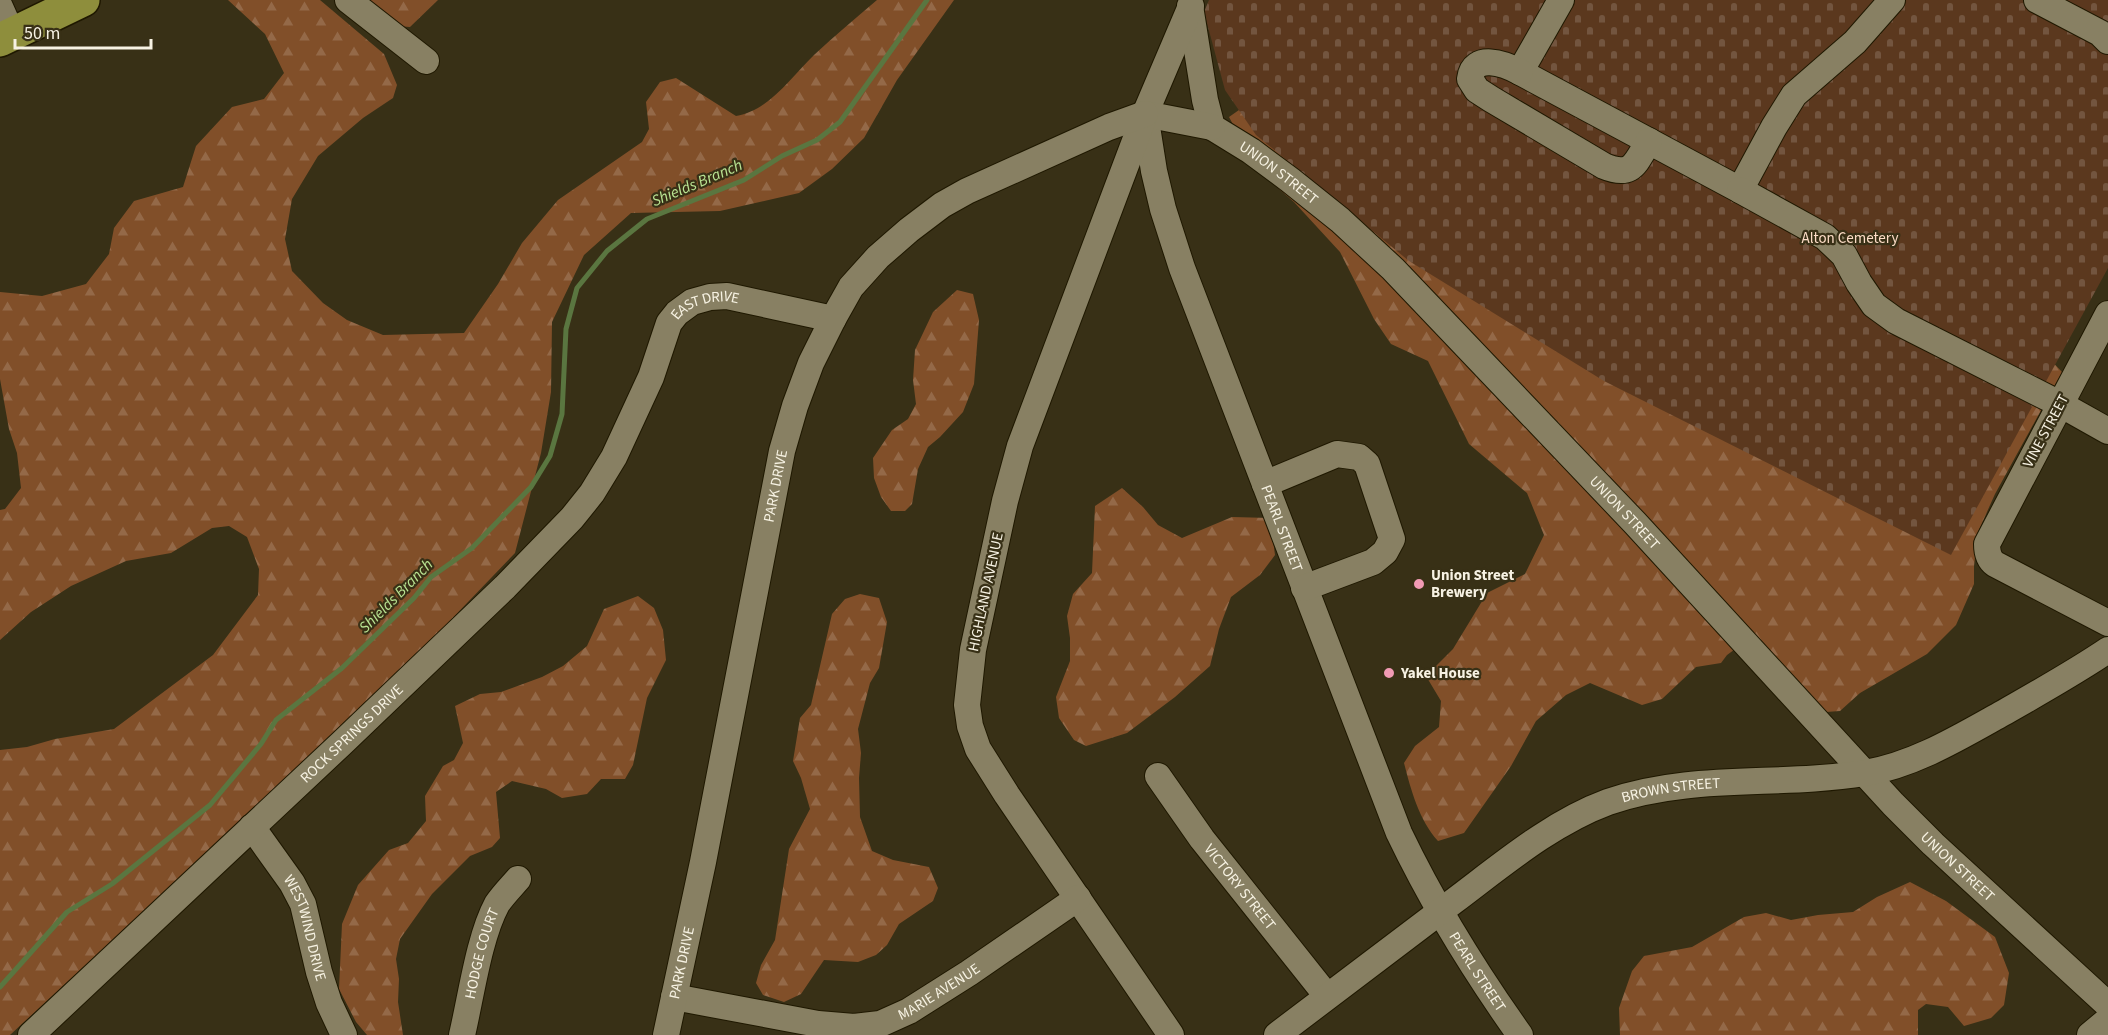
<svg xmlns="http://www.w3.org/2000/svg" width="2108" height="1035" viewBox="0 0 2108 1035" font-family="'Source Sans 3',sans-serif">
	<style>
		.forest { fill: url(#forest-firs) }
		.cemetery { fill: url(#cemetery-stones) }
		.lines { fill: none; stroke-linecap: round; stroke-linejoin: round }
		.stream { stroke: #5a7640; stroke-width: 5 }
		.minor-casing { stroke: #1f1800; stroke-width: 28 }
		.major-casing { stroke: #1f1800; stroke-width: 36 }
		.minor { stroke: #888063; stroke-width: 26 }
		.major { stroke: #8e8e3c; stroke-width: 33 }
		.poi-dot { fill: #f19ab4; stroke: #383016; stroke-width: 2 }
		.labels { text-anchor: middle; dominant-baseline: central; stroke-width: 4.5; stroke-linejoin: round; paint-order: stroke }
		.street-label { font-size: 15px; fill: #f7f2e3; stroke: #383016 }
		.park-label { font-size: 15px; fill: #fcdcc6; stroke: #383016 }
		.poi-label { font-size: 15px; font-weight: bold; fill: #f7f2e3; stroke: #383016; text-anchor: start }
		.water-label { font-size: 16px; font-style: italic; fill: #bae493; stroke: #383016 }
	</style>
	<defs>
		<pattern id="forest-firs" width="22" height="20" patternUnits="userSpaceOnUse" patternTransform="scale(1.5)"><rect width="22" height="20" fill="#814f29"/><path d="M5 1l3.5 6h-7zM16 11l3.5 6h-7z" fill="#946948"/></pattern>
		<pattern id="cemetery-stones" width="16" height="16" patternUnits="userSpaceOnUse" patternTransform="scale(1.5)"><rect width="16" height="16" fill="#5b381e"/><path d="M2 7V4a2 2 0 0 1 4 0v3zM10 15v-3a2 2 0 0 1 4 0v3z" fill="#73553f"/></pattern>
	</defs>
	<rect width="100%" height="100%" fill="#383016"/>
	<g class="forest">
		<path d="M228 0H320L384 54 397 85 393 98 363 118 318 156 292 199 285 239 292 271 323 303 347 320 383 335 464 333 498 284 522 243 558 200 642 142 649 129 646 102 660 82 676 78 736 116C769 111 791 77 814 55 834 36 856 18 877 0H954L897 80 864 138 832 169 799 193 720 211 631 213 584 255 552 322 551 392 541 453 515 553 393 680 10 1035H0V750L27 747 55 739 114 729 213 655 258 595 259 569 247 537 229 526 212 528 171 553 126 561 71 586 31 612 0 640V510L5 509 21 488 17 453 9 429 0 379V292L42 296 86 284 109 254 114 228 134 201 183 187 196 146 232 107 264 99 284 73 265 34Z"/>
		<path d="M370 0H438L410 27C393 27 380 14 370 0Z"/>
		<path d="M1239 110 2024 332 2062 372 1995 494 1978 532 1974 566V584L1956 625 1927 654 1860 693 1840 711 1826 712 1753 636 1727 655 1721 663 1696 667 1662 699 1642 705 1590 683 1566 695 1536 721 1511 766 1464 833 1438 841C1419 820 1411 790 1404 763L1415 746 1439 727 1441 701 1426 676 1453 649 1487 593 1525 574 1544 535 1527 493 1469 444 1428 361 1391 344 1374 319 1340 252 1294 202 1258 171 1229 117Z"/>
		<path d="M957 290 973 294 979 320 974 384 963 412 940 437 928 447 918 469 912 504 905 511H891L881 497 874 478 873 458 892 430 908 419 916 404 913 380 915 350 933 312Z"/>
		<path d="M1122 488 1143 507 1158 525 1182 538 1232 517 1270 518 1275 555 1260 575 1231 597 1219 629 1210 666 1175 697 1127 733 1086 746 1074 740 1059 718 1056 697 1070 661V638L1067 616 1073 594 1092 573 1095 506Z"/>
		<path d="M860 594 879 598 887 622 879 668 870 683 858 729 861 753 859 778 860 817 872 851 893 860 929 867 938 888 933 901 899 924 887 945 876 955 858 962 824 960 801 994 784 1002 763 995 756 983 761 965 775 940 789 849 810 809 801 778 793 761 800 718 811 705 832 614 845 599Z"/>
		<path d="M638 596 654 608 663 630 666 660 647 698 633 765 625 779H601L587 794 562 798 546 789 512 781 496 792 500 838 492 847 470 856 432 894 400 939 396 959 399 979 398 1002 403 1035H367L356 1022 339 989 342 924 358 885 389 850 408 843 426 821 425 796 443 766 454 760 463 743 455 706 480 694 501 692 542 677 563 666 587 646 604 609Z"/>
		<path d="M1910 882 1946 901 1995 937 2009 973 2004 1005 1991 1018 1964 1026 1948 1007 1926 1004 1918 1010V1035H1620L1619 1008 1632 971 1644 956 1692 947 1744 917 1766 913 1791 920 1818 915 1853 912 1877 897Z"/>
	</g>
	<path class="cemetery" d="M1209 0H2108V268L1951 555 1604 381 1409 261 1256 135 1225 90 1204 12Z"/>
	<g class="lines">
		<path class="stream" d="M0 987 67 912 112 884 210 805 261 744 276 720 342 668 414 598 431 577 472 548 531 487 550 456 562 414 566 329 577 288 607 251 647 219 744 180 782 156 817 140 840 122 927 0"/>
		<defs>
			<g id="minor">
				<path d="M348 0 426 61"/>
				<path d="M1561 0 1520 72 1740 190 1774 127 1794 95 1855 42 1892 0"/>
				<path d="M2037 0 2100 33 2108 41"/>
				<path id="s1" d="M1190 6 1205 100 1212 127 1251 151 1290 180 1340 220 1393 269 1635 523 1893 804 1933 844 2108 1005"/>
				<path id="s2" d="M1191 6 1145 114 1154 171 1163 209 1182 268 1399 833C1434 906 1473 969 1520 1035"/>
				<path d="M0 7 12 34"/>
				<path d="M1520 72C1505 64 1473 52 1470 79L1477 90 1491 99 1604 166C1633 178 1635 163 1649 141"/>
				<path d="M1145 114 1212 127"/>
				<path d="M1144 117 1020 446 1005 501 973 650 967 705 970 726 978 749 1007 795 1171 1035"/>
				<path d="M1740 190 1825 237 1844 255 1859 283 1874 305 1896 321 2060 404 2108 431"/>
				<path d="M2108 314 1987 544C1987 552 1988 559 1995 564L2108 623"/>
				<path d="M1265 484 1337 454 1359 457 1367 464 1392 539 1385 552 1373 562 1304 588"/>
				<path id="s3" d="M1158 776 1202 839 1327 996"/>
				<path id="s4" d="M252 827 292 883 303 904 319 972 329 1003 344 1035"/>
				<path id="s5" d="M674 997 818 1024 854 1027 880 1024 909 1011 969 973 1078 898"/>
				<path id="s6" d="M31 1035 342 743 505 587 572 518 592 493 614 457 651 377 669 323 677 313 692 302 710 297 727 296 833 319"/>
				<path id="s7" d="M462 1035C471 997 479 937 497 904 503 895 511 887 518 879"/>
				<path id="s8" d="M666 1035 703 862 782 451 795 406 811 363 833 319 851 287 878 257 909 230 942 205 967 191 1109 127 1145 114"/>
				<path id="s9" d="M1277 1035C1336 990 1395 945 1454 901 1502 865 1551 823 1608 802 1692 773 1779 787 1865 773 1914 765 1960 737 2003 713 2038 693 2074 673 2108 650"/>
				<path d="M2090 1035 2108 1020"/>
			</g>
			<path id="major" d="M0 40 83 0"/>
		</defs>
		<use href="#minor" class="minor-casing"/>
		<use href="#major" class="major-casing"/>
		<use href="#minor" class="minor"/>
		<use href="#major" class="major"/>
	</g>
	<g class="poi-dot">
		<circle cx="1419" cy="584" r="6"/>
		<circle cx="1389" cy="673" r="6"/>
	</g>
	<g class="labels">
		<g class="street-label">
			<text stroke="none"><textPath href="#s1" startOffset="204">UNION STREET</textPath></text>
			<text stroke="none"><textPath href="#s6" startOffset="1011">EAST DRIVE</textPath></text>
			<text transform="translate(2046 431) rotate(-62)">VINE STREET</text>
			<text stroke="none"><textPath href="#s8" startOffset="560">PARK DRIVE</textPath></text>
			<text stroke="none"><textPath href="#s1" startOffset="690">UNION STREET</textPath></text>
			<text stroke="none"><textPath href="#s2" startOffset="555">PEARL STREET</textPath></text>
			<text transform="translate(986 592) rotate(-78)">HIGHLAND AVENUE</text>
			<text stroke="none"><textPath href="#s6" startOffset="440">ROCK SPRINGS DRIVE</textPath></text>
			<text stroke="none"><textPath href="#s9" startOffset="470">BROWN STREET</textPath></text>
			<text stroke="none"><textPath href="#s1" startOffset="1176">UNION STREET</textPath></text>
			<text stroke="none"><textPath href="#s3" startOffset="138">VICTORY STREET</textPath></text>
			<text stroke="none"><textPath href="#s4" startOffset="116">WESTWIND DRIVE</textPath></text>
			<text stroke="none"><textPath href="#s7" startOffset="84">HODGE COURT</textPath></text>
			<text stroke="none"><textPath href="#s8" startOffset="74">PARK DRIVE</textPath></text>
			<text stroke="none"><textPath href="#s2" startOffset="1041">PEARL STREET</textPath></text>
			<text stroke="none"><textPath href="#s5" startOffset="276">MARIE AVENUE</textPath></text>
		</g>
		<g class="park-label">
			<text x="1850" y="238">Alton Cemetery</text>
		</g>
		<g class="poi-label">
			<text x="1431" y="575">Union Street<tspan x="1431" dy="17">Brewery</tspan></text>
			<text x="1401" y="673">Yakel House</text>
		</g>
		<g class="water-label">
			<text transform="translate(697 183) rotate(-23)">Shields Branch</text>
			<text transform="translate(396 596) rotate(-45)">Shields Branch</text>
		</g>
	</g>
	<path d="M15 39v9h136v-9" fill="none" stroke="#f7f2e3" stroke-width="3"/>
	<text x="24" y="39" font-size="18" fill="#f7f2e3" stroke="#383016" stroke-width="4.5" paint-order="stroke">50 m</text>
</svg>
